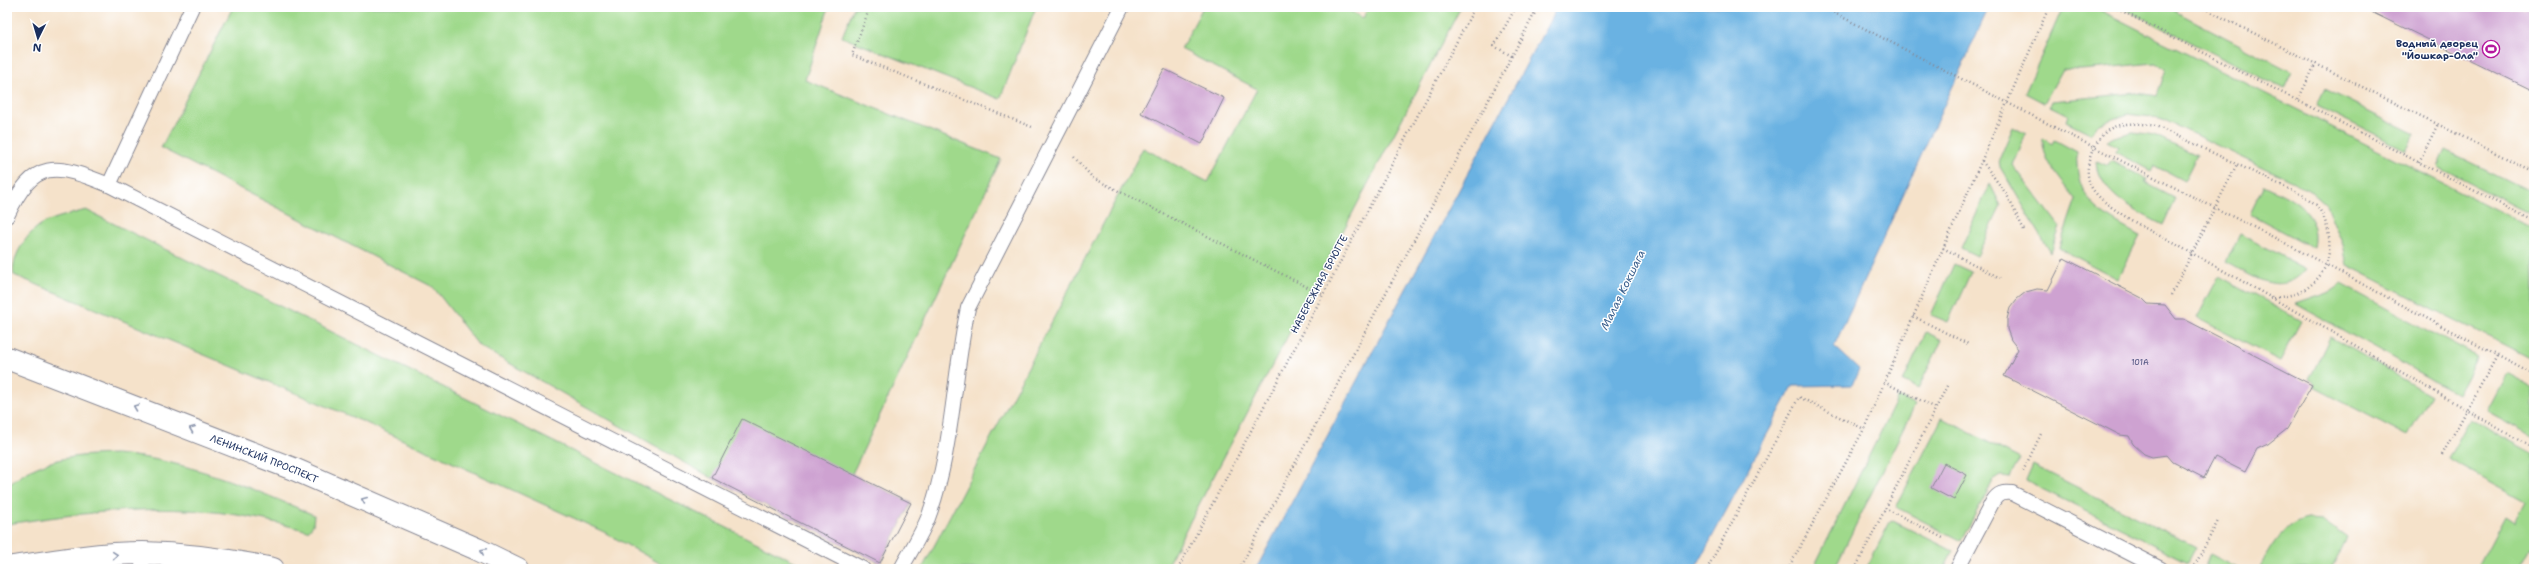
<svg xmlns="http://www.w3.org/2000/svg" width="2541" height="576" viewBox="0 0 2541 576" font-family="'Shantell Sans',sans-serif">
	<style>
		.green { fill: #9fd98b; stroke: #5d8474 }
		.water { fill: #6bb2e2; stroke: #4370a0 }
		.building { fill: #cea2d1 }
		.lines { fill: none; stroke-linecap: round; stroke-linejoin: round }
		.lane-casing { stroke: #888894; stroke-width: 16 }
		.primary-casing { stroke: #888894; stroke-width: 24 }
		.path { stroke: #888894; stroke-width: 2.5; stroke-dasharray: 1 3; stroke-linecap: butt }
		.lane { stroke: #fff; stroke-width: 14 }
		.primary { stroke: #fff; stroke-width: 22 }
		.path-bridge { stroke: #888894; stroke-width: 2.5; stroke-dasharray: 1 3; stroke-linecap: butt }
		.oneway { stroke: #8d97ae }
		.labels { text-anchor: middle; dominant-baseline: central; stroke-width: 3; stroke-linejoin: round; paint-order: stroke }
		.number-label { font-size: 8px; fill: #484c7b }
		.poi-label { font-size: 10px; font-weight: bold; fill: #1b2f5e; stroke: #fff; text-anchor: end }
		.street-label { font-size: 10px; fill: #1b2f5e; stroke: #fff }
		.water-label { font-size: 11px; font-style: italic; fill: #375d8c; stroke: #fff }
	</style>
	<rect width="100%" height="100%" fill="#fff"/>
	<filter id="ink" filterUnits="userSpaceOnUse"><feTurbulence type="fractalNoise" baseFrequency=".025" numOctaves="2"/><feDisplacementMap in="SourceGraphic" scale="8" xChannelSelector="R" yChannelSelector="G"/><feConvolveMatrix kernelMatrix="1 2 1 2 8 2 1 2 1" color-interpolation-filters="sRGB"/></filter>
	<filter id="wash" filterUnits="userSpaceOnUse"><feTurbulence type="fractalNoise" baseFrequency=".012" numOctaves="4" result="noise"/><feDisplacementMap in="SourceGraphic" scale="16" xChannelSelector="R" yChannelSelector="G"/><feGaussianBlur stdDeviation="0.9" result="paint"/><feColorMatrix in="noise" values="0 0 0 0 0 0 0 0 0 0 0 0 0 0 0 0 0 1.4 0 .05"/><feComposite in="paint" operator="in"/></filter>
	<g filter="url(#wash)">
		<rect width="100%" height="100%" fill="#f5e2ca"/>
		<g class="green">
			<path d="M233 7H829L805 80 1001 159 852 474 911 503 880 563 712 478 479 346 433 287 161 148Z"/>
			<path d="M854 7H1036L1000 99 842 37Z"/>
			<path d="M1203 7H1342L1363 18 1369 7H1461L1165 569H922L1143 148 1208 182 1257 89 1181 49Z"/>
			<path d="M2063 7H2094L2534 229V360L2347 265 2343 245 2326 205 2308 189 2160 118 2127 114 2099 124 2090 133 2066 121 2068 115 2050 106 2052 101 2136 93 2157 96 2166 69 2154 63 2081 70 2063 69 2044 103 2025 93Z"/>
			<path d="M2121 7H2167L2292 72 2284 89Z"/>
			<path d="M2325 89 2415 134 2406 150 2317 106Z"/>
			<path d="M2013 127 2026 134 2013 165 2060 227 2051 253 2000 167 1999 160Z"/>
			<path d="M2133 132 2154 135 2197 155 2184 181 2154 165 2151 171 2115 152 2118 147 2107 141 2114 137Z"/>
			<path d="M2043 138 2053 144 2055 140 2077 152C2074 200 2102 216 2140 236L2118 279 2059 248 2076 199C2063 182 2041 160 2043 138Z"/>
			<path d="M2446 150 2534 193V216L2438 167Z"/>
			<path d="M2097 161 2108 166 2111 161 2147 179 2145 183 2175 199 2163 225C2136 211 2099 195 2097 161Z"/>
			<path d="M1990 184 2001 206 1977 256 1961 248Z"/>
			<path d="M2264 185C2292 199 2321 211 2314 248L2250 214Z"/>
			<path d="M86 210 810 569H670L604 532 364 422 14 275C10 258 28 231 44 223 56 217 72 214 86 210Z"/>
			<path d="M2240 234 2306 269C2281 299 2253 276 2226 262Z"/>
			<path d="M1954 264 1971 272 1948 322 1931 315Z"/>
			<path d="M2219 276 2301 321 2280 361 2197 318Z"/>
			<path d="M2341 284 2477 357 2457 394 2296 304 2328 293Z"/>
			<path d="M1926 332 1942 340 1918 389 1903 382Z"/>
			<path d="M2330 337 2431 395 2408 436 2314 387 2315 384 2309 380Z"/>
			<path d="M2507 373 2534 388V437L2487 411Z"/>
			<path d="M1898 397 1915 405 1834 569H1813Z"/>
			<path d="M1942 418 2020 459 2010 477 2001 476 1993 481 1961 541 1896 507Z"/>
			<path d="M2470 419 2534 454V548L2530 547 2518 569H2477L2505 516 2514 522 2525 501 2448 459Z"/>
			<path d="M116 454C187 460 249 487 314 515L313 525 308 531C288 526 269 520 249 517 170 502 86 512 7 524V487C38 458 76 455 116 454Z"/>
			<path d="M2033 465 2196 547 2188 562 2026 481Z"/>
			<path d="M2308 519 2322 520 2347 538 2331 569H2259C2270 548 2282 524 2308 519Z"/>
			<path d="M1891 520 1953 551 1944 569H1866Z"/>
			<path d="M2210 554 2239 569H2204Z"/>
		</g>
		<path class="water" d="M1557 7H1989L1834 346 1859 369 1852 385 1793 386 1695 569H1256Z"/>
		<g id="blocks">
			<g class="building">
				<path d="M2361 7H2534V91Z"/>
				<path d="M1164 69 1224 98 1202 144 1141 113Z"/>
				<path d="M2064 258 2142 298 2148 304 2165 305 2176 319H2184L2312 385 2287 429 2268 444 2257 449 2245 472 2215 457 2204 478 2173 462 2167 455 2152 457 2144 454 2133 444 2129 436 2120 435 2004 376 2018 349 2011 340 2007 329V319L2010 308 2017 299 2026 292 2037 289 2048 290Z"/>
				<path d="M742 419 911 503 880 563 712 478Z"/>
				<path d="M1944 463 1967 475 1954 500 1931 488Z"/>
			</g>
		</g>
	</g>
	<g filter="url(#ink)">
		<use href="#blocks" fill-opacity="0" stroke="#888894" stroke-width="1"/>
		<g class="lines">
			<defs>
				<g id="lane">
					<path d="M109 185 192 7"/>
					<path d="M7 216C34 158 55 163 109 185L863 569"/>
					<path d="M142 569 143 553"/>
					<path d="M901 569C910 552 921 535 928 518 953 451 953 377 968 308L1122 7"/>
					<path d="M1957 569 1993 501C1998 493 2003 492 2012 493L2161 569"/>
				</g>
				<g id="primary">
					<path id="s1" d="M7 358 296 470 477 549 518 569"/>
					<path d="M7 568C52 561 98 553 143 553 187 554 230 560 273 569"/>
				</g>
			</defs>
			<use href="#lane" class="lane-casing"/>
			<use href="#primary" class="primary-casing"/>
			<g class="path">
				<path d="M870 7 852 55 1032 127"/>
				<path d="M2114 7 2534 221"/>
				<path d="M2201 7 2534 172"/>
				<path d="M1512 56 1494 46 1516 7"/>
				<path d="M2298 100 2316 63"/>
				<path d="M2060 130 2283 242 2534 375"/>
				<path d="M1074 157 1093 178 1323 295"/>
				<path d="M1982 161 2007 195 2024 230"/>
				<path d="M2419 162 2438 124"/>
				<path d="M1943 248 2000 278"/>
				<path d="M2171 295 2237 164"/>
				<path d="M2274 298C2288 296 2302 294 2313 283 2335 264 2333 230 2318 207 2315 203 2308 199 2304 196L2156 126C2139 123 2113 120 2101 137 2091 150 2084 167 2090 184 2098 206 2155 233 2177 245 2297 311 2415 380 2534 449"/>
				<path d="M1913 316 1968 344"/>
				<path d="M1884 382 1936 408"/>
				<path d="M2442 455 2497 356"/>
				<path d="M2023 471 2042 432"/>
				<path d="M1885 508 1945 539"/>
				<path d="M1178 569 1475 7"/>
				<path d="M1239 569 1538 7"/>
				<path d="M1707 569 1799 397 1864 429"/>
				<path d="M1788 569 1864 429 2049 7"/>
				<path d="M1855 569 1948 384"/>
				<path d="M2193 569 2218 521"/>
			</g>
			<use href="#lane" class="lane"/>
			<use href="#primary" class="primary"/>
			<path class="path-bridge" d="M1823 7 2060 130"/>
		</g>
		<defs><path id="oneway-chevron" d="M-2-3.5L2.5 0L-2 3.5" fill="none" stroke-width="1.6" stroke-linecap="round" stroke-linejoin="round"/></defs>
		<g class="oneway">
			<use href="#oneway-chevron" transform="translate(136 407) rotate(-159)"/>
			<use href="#oneway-chevron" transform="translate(192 429) rotate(-158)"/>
			<use href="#oneway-chevron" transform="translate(364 500) rotate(-157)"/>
			<use href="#oneway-chevron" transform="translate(483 551) rotate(-153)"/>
			<use href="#oneway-chevron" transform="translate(115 555) rotate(-5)"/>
		</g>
	</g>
	<defs>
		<symbol id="stadium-ring" viewBox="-11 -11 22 22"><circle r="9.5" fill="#fff" stroke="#b5179e" stroke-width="1.5"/><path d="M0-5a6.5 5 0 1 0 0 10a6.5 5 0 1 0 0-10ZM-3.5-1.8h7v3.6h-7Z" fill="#b5179e"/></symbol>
	</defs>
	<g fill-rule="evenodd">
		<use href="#stadium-ring" x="2481" y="39" width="20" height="20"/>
	</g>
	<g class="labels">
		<g class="number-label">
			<text x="2140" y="362">101А</text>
		</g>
		<g class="poi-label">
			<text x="2478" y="43">Водный дворец<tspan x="2478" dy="12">"Йошкар-Ола"</tspan></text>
		</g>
		<g class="street-label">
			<text transform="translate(1319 284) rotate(-62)">НАБЕРЕЖНАЯ БРЮГГЕ</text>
			<text stroke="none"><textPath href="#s1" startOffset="276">ЛЕНИНСКИЙ ПРОСПЕКТ</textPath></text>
		</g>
		<g class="water-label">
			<text transform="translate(1623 290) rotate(-64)">Малая Кокшага</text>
		</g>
	</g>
	<rect width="2541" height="576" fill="none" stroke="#fff" stroke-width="24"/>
	<g transform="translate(38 38) rotate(185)" stroke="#ffffff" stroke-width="3" paint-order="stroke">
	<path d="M0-3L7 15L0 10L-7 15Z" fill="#1b2f5e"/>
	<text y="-6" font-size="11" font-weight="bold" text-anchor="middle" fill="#1b2f5e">N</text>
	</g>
</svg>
